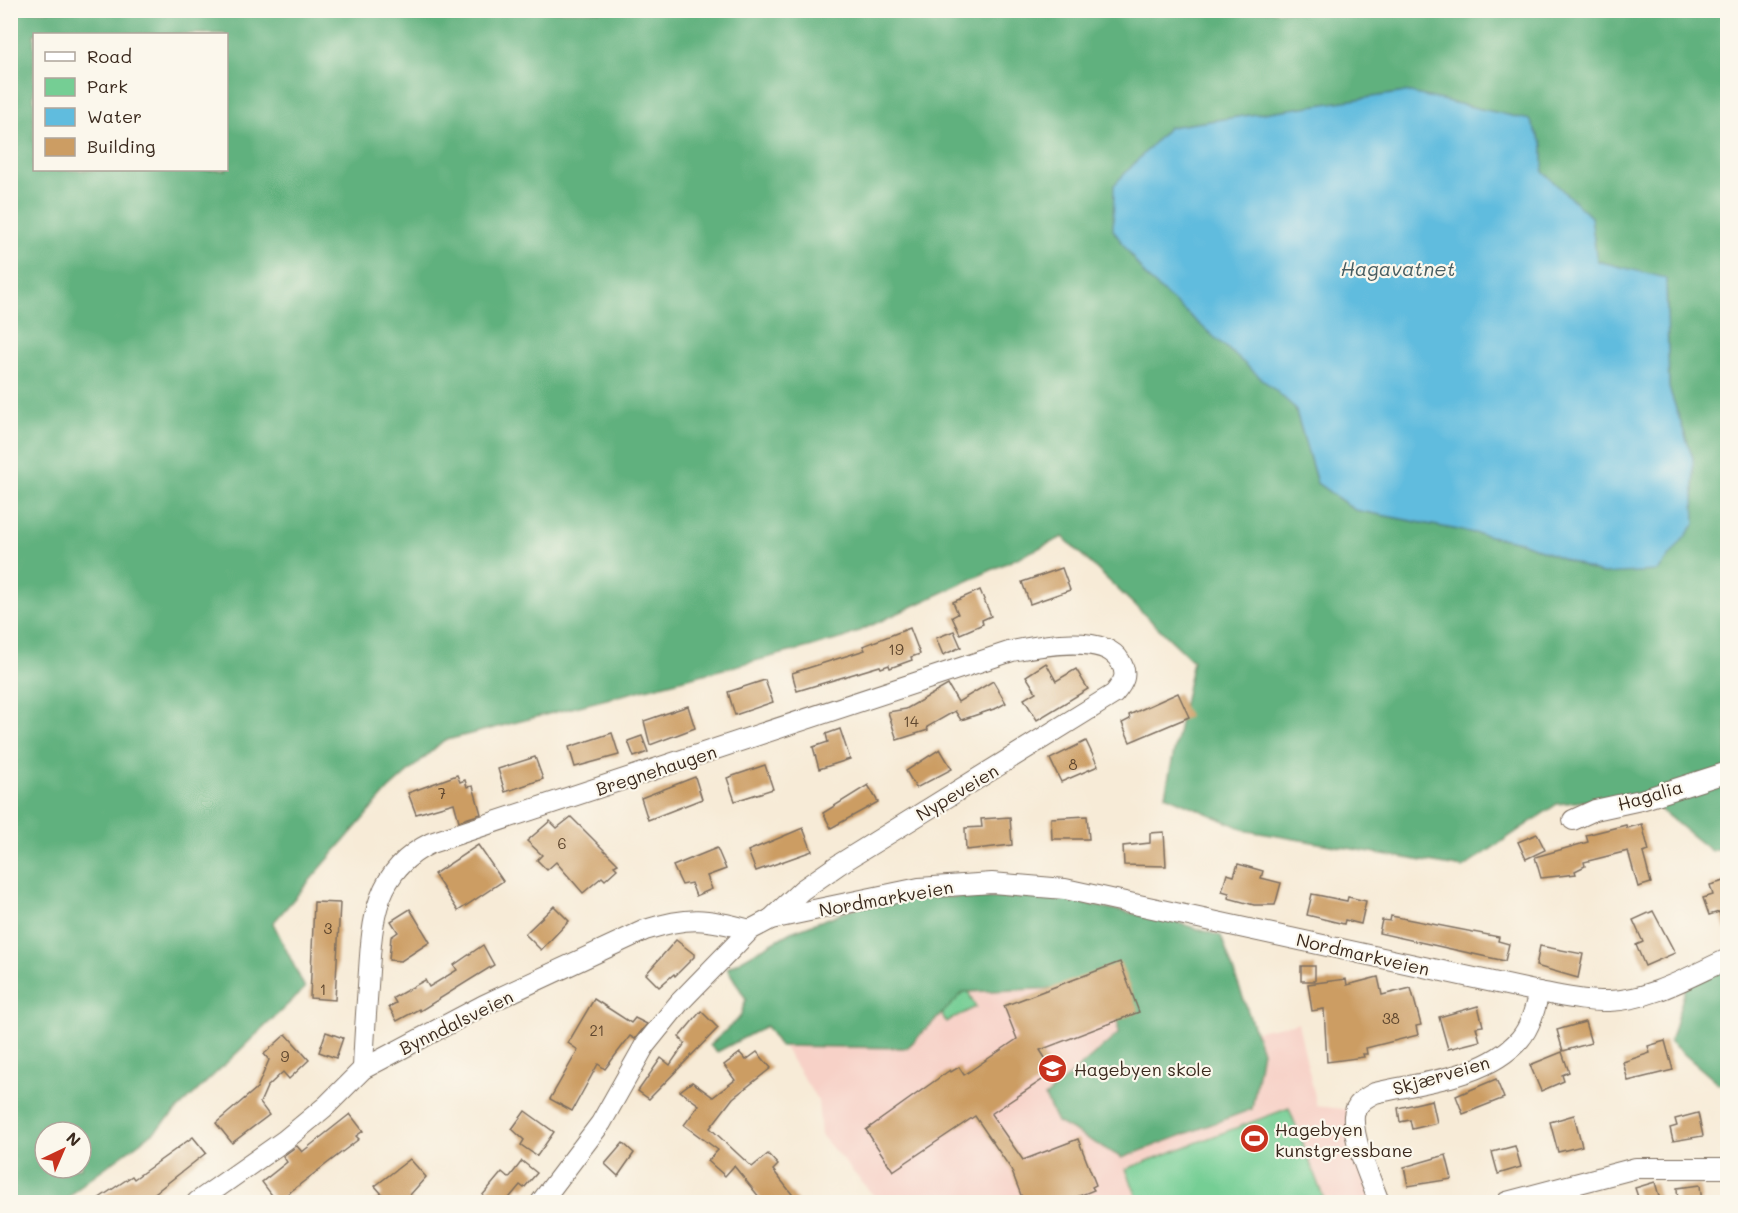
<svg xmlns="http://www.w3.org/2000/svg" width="1738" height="1213" viewBox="0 0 1738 1213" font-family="Mali,sans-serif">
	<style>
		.built { fill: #f7d1c7 }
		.green { fill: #75ce94; stroke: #587c59; stroke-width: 1.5 }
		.forest { fill: #60b17e; stroke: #4e6e4e; stroke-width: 1.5; fill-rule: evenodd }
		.water { fill: #60bcde; stroke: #4e737e; stroke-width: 1.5 }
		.building { fill: #cc9d63 }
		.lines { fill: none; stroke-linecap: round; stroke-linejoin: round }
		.minor-casing { stroke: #7d6e5f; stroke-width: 22 }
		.minor { stroke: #fff; stroke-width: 20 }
		.labels { text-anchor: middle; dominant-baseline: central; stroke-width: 4.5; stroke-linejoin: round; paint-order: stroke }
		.number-label { font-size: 15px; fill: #5f472f }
		.street-label { font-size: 18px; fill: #3b2a1e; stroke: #fbf7ec }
		.poi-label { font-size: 18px; fill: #3b2a1e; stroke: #fbf7ec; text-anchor: start }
		.water-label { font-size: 20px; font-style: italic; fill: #485d61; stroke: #fbf7ec }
	</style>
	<rect width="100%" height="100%" fill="#fbf7ec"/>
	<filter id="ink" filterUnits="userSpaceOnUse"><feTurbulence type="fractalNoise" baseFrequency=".0167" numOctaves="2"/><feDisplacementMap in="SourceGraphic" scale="12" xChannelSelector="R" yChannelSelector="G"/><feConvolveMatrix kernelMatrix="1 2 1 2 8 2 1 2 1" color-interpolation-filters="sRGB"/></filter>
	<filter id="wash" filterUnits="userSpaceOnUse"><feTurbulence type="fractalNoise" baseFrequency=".008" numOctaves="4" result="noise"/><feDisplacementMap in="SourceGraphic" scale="24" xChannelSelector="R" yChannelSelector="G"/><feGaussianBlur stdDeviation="1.35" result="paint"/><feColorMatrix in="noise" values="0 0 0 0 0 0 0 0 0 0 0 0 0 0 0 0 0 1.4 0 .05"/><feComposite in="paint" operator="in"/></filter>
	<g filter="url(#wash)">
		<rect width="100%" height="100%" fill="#f7ebd7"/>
		<path class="built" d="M991 950 1225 1037 1298 1023 1317 1106 1349 1110 1373 1202H879L821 1135 818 1101 775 1033Z"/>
		<g class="green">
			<path d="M964 984 976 1007 946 1022 934 999Z"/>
			<path d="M1289 1108 1325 1202H1139L1126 1169Z"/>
		</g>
		<g class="forest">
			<path d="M10 11H1727V846L1711 851 1642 795 1557 804 1463 868 1248 831 1165 795 1193 661 1063 537 844 638 443 741 388 790 273 923 305 988 154 1132 85 1182 64 1202H11ZM34 34H226V170H34ZM1406 92 1543 145 1542 172 1591 217 1597 261 1666 279 1669 388 1693 458 1602 574 1521 542 1355 510 1317 483 1295 408 1169 127ZM45 1132H81V1168H45Z"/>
			<path d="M1049 896 1179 923 1221 936 1262 1051 1252 1109 1122 1158 1057 1122 1045 1097 1118 1034 1119 997 1090 987 964 992 907 1048 780 1046 766 1026 717 1052 710 1045 740 1017 746 999 727 968 791 932 883 898Z"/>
			<path d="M1727 955V1079L1719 1084 1670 1042 1691 969Z"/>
		</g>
		<path class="water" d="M1406 92 1530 120 1543 145V172L1591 217 1597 261 1666 278 1669 388 1693 458 1695 524 1658 571 1602 574 1521 542 1355 510 1317 483 1295 408 1147 278 1113 230 1114 185 1169 127Z"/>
		<g id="blocks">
			<g class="building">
				<path d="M1062 568 1070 590 1030 604 1022 582Z"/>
				<path d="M980 590 991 616 982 620 983 624 960 634 952 617 958 614 953 602Z"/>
				<path d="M910 628 920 654 911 657 912 660 890 668 889 665 881 668 880 666 797 691 792 673 865 650 863 646Z"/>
				<path d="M954 631 961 647 943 655 936 638Z"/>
				<path d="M1046 663 1056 681 1076 669 1088 689 1037 720 1024 699 1036 692 1026 676Z"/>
				<path d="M765 680 773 702 735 715 728 692Z"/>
				<path d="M993 681 1006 703 997 708 961 720 955 711 927 727 928 730 897 740 888 712 906 709 948 685 958 702Z"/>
				<path d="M1178 693 1189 717 1130 742 1122 723 1130 719 1129 715Z"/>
				<path d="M688 706 695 728 650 745 644 721Z"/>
				<path d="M840 729 850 759 819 769 813 747 828 742 826 734Z"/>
				<path d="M612 733 619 755 575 767 569 747Z"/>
				<path d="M642 736 648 752 634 757 628 741Z"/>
				<path d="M1086 741 1098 766 1061 782 1050 759Z"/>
				<path d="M940 749 952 769 916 788 906 771Z"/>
				<path d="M535 757 543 779 505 792 498 769Z"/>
				<path d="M765 765 773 789 735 801 727 778Z"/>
				<path d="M457 775 460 782 465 780 467 787 473 786 481 814 459 821 454 803 416 814 408 793Z"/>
				<path d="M695 777 702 799 648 820 641 798Z"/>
				<path d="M868 785 878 802 831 828 823 813Z"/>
				<path d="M1087 816 1089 839H1052L1051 818Z"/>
				<path d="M571 817 618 864 614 866 617 869 605 880 602 877 583 893 556 862 547 870 537 860 542 855 527 841 550 821 557 828Z"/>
				<path d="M1010 817 1012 845 966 850 965 828 982 827 981 819Z"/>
				<path d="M1642 824 1649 851 1643 853 1651 883 1638 887 1628 851 1584 862 1585 866 1575 871 1576 874 1541 878 1535 857 1588 842 1586 835 1626 825 1627 828Z"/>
				<path d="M803 828 812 851 756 871 748 851Z"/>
				<path d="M1164 832 1166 866 1124 865 1123 846 1150 843V833Z"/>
				<path d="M1537 834 1545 850 1526 859 1518 842Z"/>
				<path d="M478 845 503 881 458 911 434 874Z"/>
				<path d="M717 848 726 869 707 876 712 889 696 896 691 883 682 885 673 866Z"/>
				<path d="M1238 864 1263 871 1261 878 1281 883 1275 905H1254L1228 898 1229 893 1222 891 1227 874 1234 876Z"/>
				<path d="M1728 880V930H1725L1719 912 1709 915 1703 898 1713 895 1710 885Z"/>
				<path d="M1312 894 1347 901 1348 897 1366 901 1361 924 1345 920 1344 924 1307 915Z"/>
				<path d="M314 902 340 903 335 1000 310 998Z"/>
				<path d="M554 906 569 921 541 950 525 934Z"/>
				<path d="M410 909 430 942 401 961 389 960 391 937 398 932 391 921Z"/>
				<path d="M1653 911 1675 953 1645 966 1636 945 1643 942 1633 920Z"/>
				<path d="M1391 916 1499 937 1498 941 1509 944 1505 961 1379 933 1382 920 1390 921Z"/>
				<path d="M676 940 694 954V957L675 976 674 974 659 987 646 974Z"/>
				<path d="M483 945 494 965 420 1011 419 1009 397 1021 389 1007 396 1003 393 998 425 980 429 987 457 970 454 965Z"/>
				<path d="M1540 946 1583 954 1578 978 1536 966Z"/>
				<path d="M1120 962 1139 1012 1040 1050 1054 1072 991 1114 1023 1160 1078 1139 1096 1185 1092 1187 1094 1190 1062 1203H1024L1011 1169 975 1116 893 1171 866 1130 950 1070 951 1072 959 1067 964 1075 1017 1039 1004 1006Z"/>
				<rect x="1301" y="966" width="14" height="15"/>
				<path d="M1378 977 1382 995 1411 988 1421 1025 1416 1026 1418 1035 1366 1048 1367 1054H1363L1364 1057 1327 1062 1324 1009 1312 1011 1308 984 1346 979 1347 985Z"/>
				<path d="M594 999 631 1023 635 1018 647 1024 635 1039 630 1036 605 1069 598 1064 572 1111 550 1099 578 1050 568 1043Z"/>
				<path d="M1478 1006 1483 1026 1476 1027 1480 1041 1448 1049 1439 1017Z"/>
				<path d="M701 1011 718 1028 649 1099 638 1091 661 1058 670 1065 685 1043 679 1037Z"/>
				<path d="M1585 1022 1591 1043 1563 1051 1557 1030Z"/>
				<path d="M326 1032 343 1038 336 1058 319 1052Z"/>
				<path d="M286 1034 309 1060 289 1079 283 1072 267 1087 260 1103 269 1115 232 1143 216 1123 257 1088 269 1060 264 1054Z"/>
				<path d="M1665 1041 1673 1070 1628 1081 1623 1062 1650 1053 1648 1046Z"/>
				<path d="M757 1052 771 1068 733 1098 710 1128 752 1167 768 1154 778 1165 773 1170 799 1203H764L734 1166 725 1176 708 1161 718 1150 684 1125 699 1105 680 1091 692 1082 713 1097 735 1080 724 1065 740 1053 746 1060Z"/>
				<path d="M1562 1052 1569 1072 1562 1075 1564 1081 1541 1091 1530 1065Z"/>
				<path d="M1496 1079 1504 1098 1463 1114 1456 1096Z"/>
				<path d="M1432 1100 1437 1123 1412 1129 1410 1120 1400 1122 1398 1108Z"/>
				<path d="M525 1111 554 1132 537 1156 521 1145 524 1140 512 1129Z"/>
				<path d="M1698 1113 1703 1136 1673 1141 1670 1128 1677 1126 1675 1119Z"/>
				<path d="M350 1114 363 1131 356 1136 359 1139 277 1202 262 1182 287 1162 283 1156 297 1146 302 1152Z"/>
				<path d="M1574 1115 1582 1146 1558 1152 1550 1122Z"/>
				<path d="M193 1137 206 1153 142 1203H92L132 1176 134 1179Z"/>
				<path d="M623 1143 634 1153 618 1176 605 1164Z"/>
				<path d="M1515 1146 1521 1167 1498 1174 1492 1152Z"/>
				<path d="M1446 1155 1452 1179 1408 1186 1404 1167Z"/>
				<path d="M410 1159 426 1177 409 1196 414 1203H372L382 1194 375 1186Z"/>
				<path d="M522 1161 537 1173 524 1188 520 1185 505 1203H476L502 1172 509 1178Z"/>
				<path d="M1655 1182 1661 1203H1640L1635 1188Z"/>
				<path d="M1700 1185 1702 1203H1678L1677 1188Z"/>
			</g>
		</g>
	</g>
	<g filter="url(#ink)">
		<use href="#blocks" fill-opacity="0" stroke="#7d6e5f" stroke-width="1.5"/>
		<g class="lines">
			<defs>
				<g id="minor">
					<path d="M1573 820 1595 810 1641 800 1728 772"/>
					<path d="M363 1069C364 1041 366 1013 368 986 372 927 371 872 431 843L1012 651C1039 646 1104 633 1120 661 1129 675 1123 683 1114 694L838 865 802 890 771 919"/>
					<path d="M197 1202 285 1140 326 1106 363 1069 484 1005 645 930C689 916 706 918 750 930"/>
					<path d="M541 1202 601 1123 645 1045 679 1003 750 930 771 919 919 888 992 883 1065 889 1539 992"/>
					<path d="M1379 1202C1371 1180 1352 1140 1354 1116 1355 1104 1365 1098 1375 1093 1422 1082 1486 1078 1520 1039 1531 1026 1535 1008 1539 992 1562 996 1586 1002 1609 1001 1650 1000 1690 976 1728 959"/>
					<path d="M1507 1202 1636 1168H1728"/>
				</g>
			</defs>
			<use href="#minor" class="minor-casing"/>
			<use href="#minor" class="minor"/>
		</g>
	</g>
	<defs>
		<symbol id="school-disc" viewBox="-11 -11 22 22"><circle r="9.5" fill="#c8321e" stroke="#fbf7ec"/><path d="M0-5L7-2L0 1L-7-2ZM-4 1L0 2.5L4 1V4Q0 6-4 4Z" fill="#fff"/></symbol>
		<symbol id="stadium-disc" viewBox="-11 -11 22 22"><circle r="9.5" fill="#c8321e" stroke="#fbf7ec"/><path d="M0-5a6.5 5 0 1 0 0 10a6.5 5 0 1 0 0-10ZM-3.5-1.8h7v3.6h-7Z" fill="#fff"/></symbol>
	</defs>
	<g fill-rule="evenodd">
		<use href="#school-disc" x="1036" y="1052" width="33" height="33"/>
		<use href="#stadium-disc" x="1238" y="1122" width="33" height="33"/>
	</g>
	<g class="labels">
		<g class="number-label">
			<text x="896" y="649">19</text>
			<text x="911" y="721">14</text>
			<text x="1073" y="764">8</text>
			<text x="442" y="793">7</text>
			<text x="562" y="843">6</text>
			<text x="328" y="928">3</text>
			<text x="323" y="989">1</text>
			<text x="1391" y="1018">38</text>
			<text x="597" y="1030">21</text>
			<text x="285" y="1056">9</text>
		</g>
		<g class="street-label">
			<text transform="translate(656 770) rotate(-18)">Bregnehaugen</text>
			<text transform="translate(957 792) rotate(-31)">Nypeveien</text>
			<text transform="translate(1650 795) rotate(-16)">Hagalia</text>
			<text transform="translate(886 898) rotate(-10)">Nordmarkveien</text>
			<text transform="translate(1363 954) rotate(13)">Nordmarkveien</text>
			<text transform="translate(456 1022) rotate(-26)">Bynndalsveien</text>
			<text transform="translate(1441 1075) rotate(-16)">Skjærveien</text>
		</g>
		<g class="poi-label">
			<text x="1074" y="1069">Hagebyen skole</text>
			<text x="1275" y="1129">Hagebyen<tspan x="1275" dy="21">kunstgressbane</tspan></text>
		</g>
		<g class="water-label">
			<text x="1398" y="268">Hagavatnet</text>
		</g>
	</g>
	<rect width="1738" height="1213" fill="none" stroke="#fbf7ec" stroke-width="36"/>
	<rect x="33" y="33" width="195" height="138" fill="#fbf7ec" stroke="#aea59a" stroke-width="1.5"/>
	<rect x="45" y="52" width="30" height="9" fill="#ffffff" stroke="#aea59a" stroke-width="1.5"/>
	<text x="87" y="63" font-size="18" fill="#3b2a1e">Road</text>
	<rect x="45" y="78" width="30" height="18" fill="#75ce94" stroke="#aea59a" stroke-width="1.5"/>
	<text x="87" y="93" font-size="18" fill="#3b2a1e">Park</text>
	<rect x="45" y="108" width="30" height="18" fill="#60bcde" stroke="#aea59a" stroke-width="1.5"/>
	<text x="87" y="123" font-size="18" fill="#3b2a1e">Water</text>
	<rect x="45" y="138" width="30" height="18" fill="#cc9d63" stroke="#aea59a" stroke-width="1.5"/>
	<text x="87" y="153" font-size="18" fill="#3b2a1e">Building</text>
	<g transform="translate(63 1150) rotate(44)"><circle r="28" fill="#fbf7ec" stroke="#aea59a" stroke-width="1.5"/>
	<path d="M0-4.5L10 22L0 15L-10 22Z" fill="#c8321e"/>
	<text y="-9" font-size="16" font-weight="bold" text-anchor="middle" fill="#3b2a1e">N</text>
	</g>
</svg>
